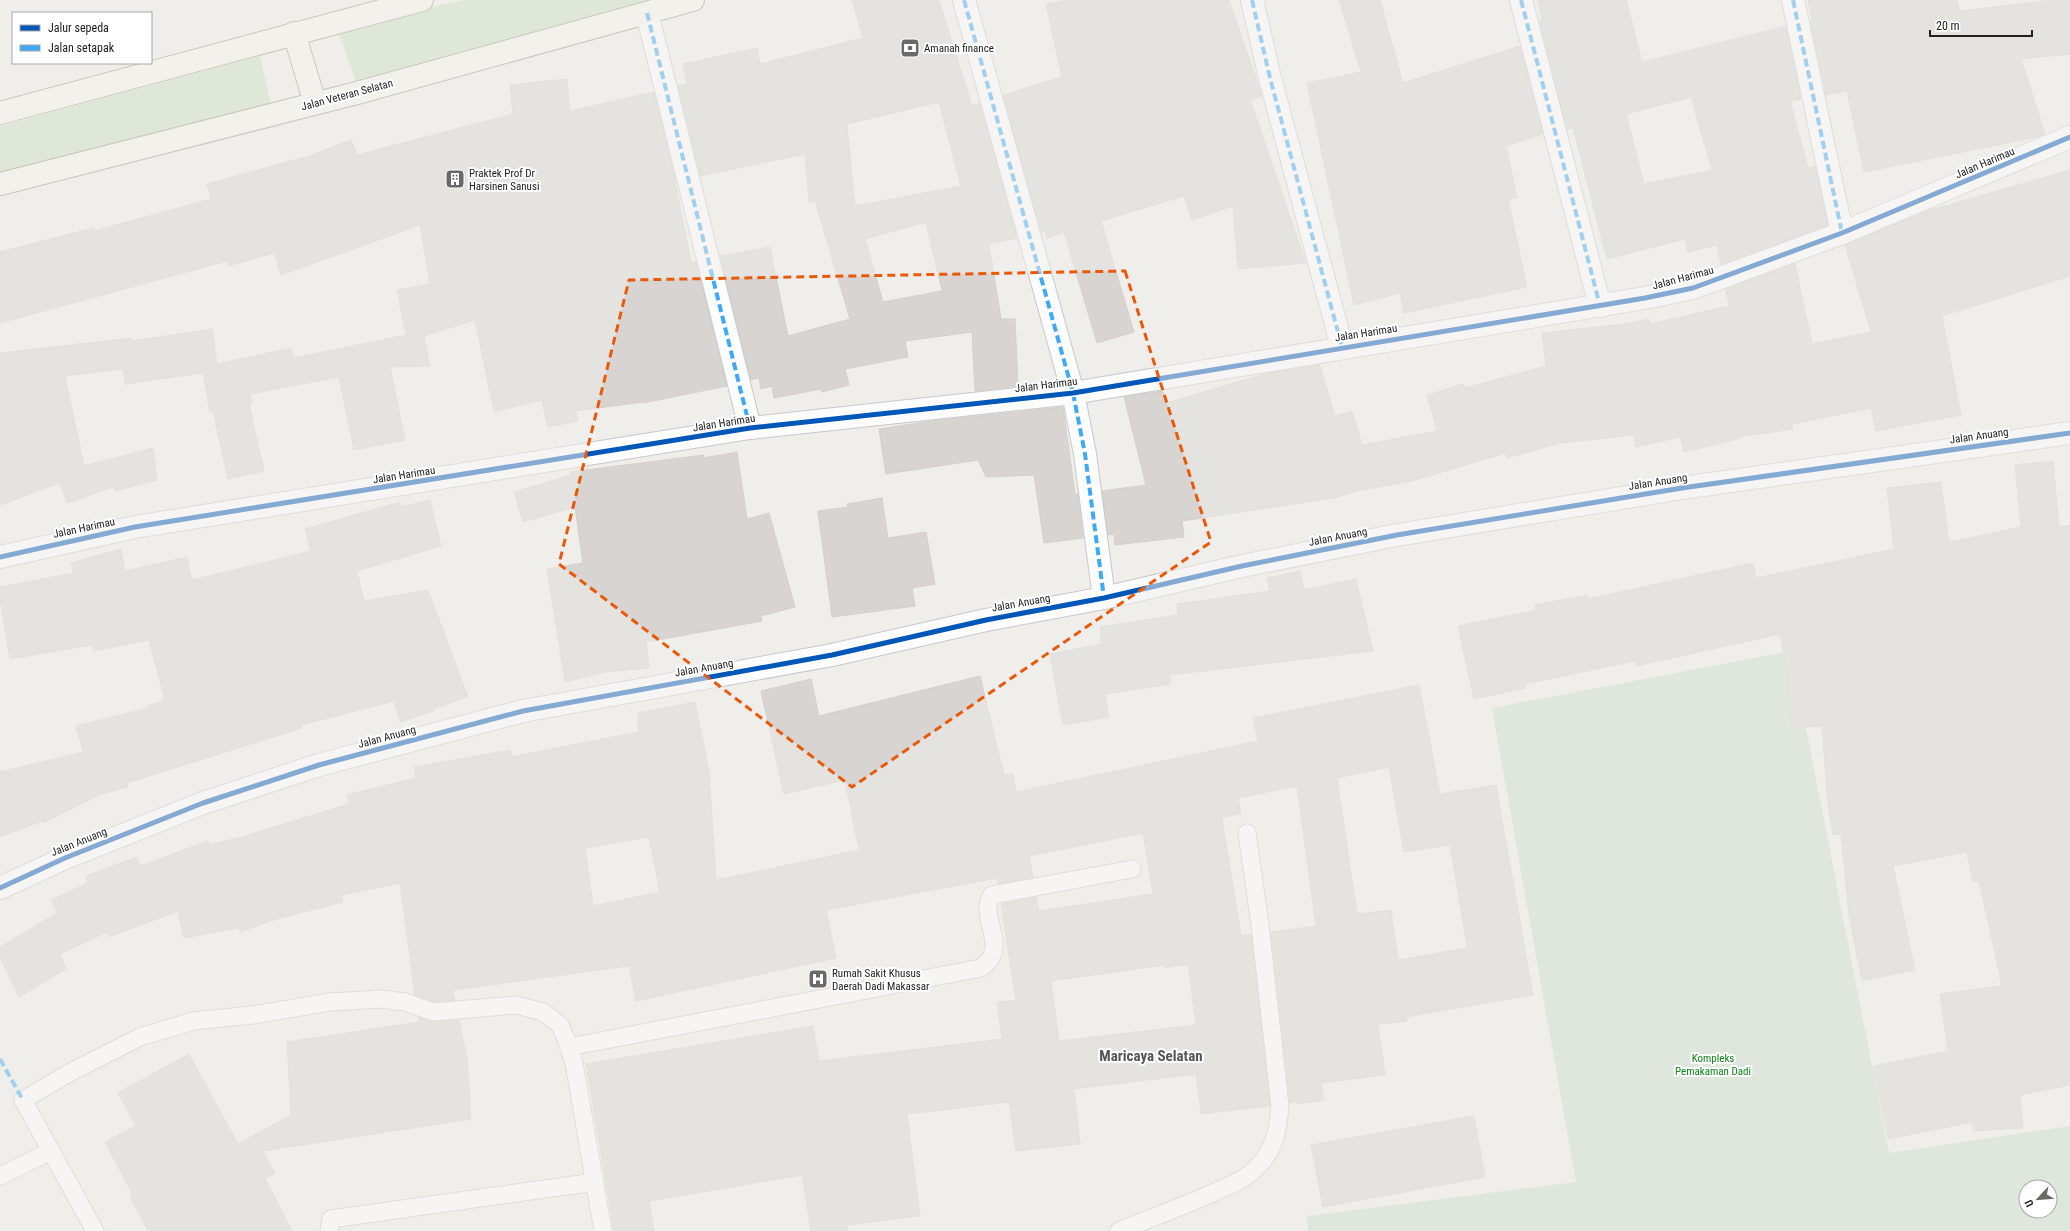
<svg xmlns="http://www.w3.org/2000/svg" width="2070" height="1231" viewBox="0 0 2070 1231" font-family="'Roboto Condensed',sans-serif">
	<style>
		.forest { fill: #cbdec1 }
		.cemetery { fill: #cadbca; fill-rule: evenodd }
		.building { fill: #d7d4d2; stroke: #d3d0cc; fill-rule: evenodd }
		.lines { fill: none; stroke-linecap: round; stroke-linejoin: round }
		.lane-casing { stroke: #c9c8c7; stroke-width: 19 }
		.street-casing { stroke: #c9c8c7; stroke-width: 24 }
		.secondary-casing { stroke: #999a82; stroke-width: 24 }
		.lane { stroke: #fdfcfc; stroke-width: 17 }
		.street { stroke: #fdfcfc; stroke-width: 22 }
		.secondary { stroke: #f4f4ed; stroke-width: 22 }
		.quiet { stroke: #3fa9f5; stroke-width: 4; stroke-dasharray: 8 4; stroke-linecap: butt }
		.cycleway-casing { stroke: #fff; stroke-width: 8 }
		.cycleway { stroke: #0057b8; stroke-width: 5 }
		.marked { fill: none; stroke: #e8590c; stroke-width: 3; stroke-dasharray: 8 5; stroke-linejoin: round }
		.labels { text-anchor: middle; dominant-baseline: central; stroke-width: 4; stroke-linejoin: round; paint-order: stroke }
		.poi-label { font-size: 11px; fill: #222; stroke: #fff; text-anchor: start }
		.street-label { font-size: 11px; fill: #222; stroke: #fff }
		.park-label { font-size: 11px; fill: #0c8416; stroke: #fff }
		.district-label { font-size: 15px; font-weight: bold; fill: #555; stroke: #fff }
	</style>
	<rect width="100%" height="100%" fill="#f0eeeb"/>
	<g class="forest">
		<path d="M464 0H681L356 82 337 28Z"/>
		<path d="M260 56 272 109 0 178V126Z"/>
	</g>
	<path class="cemetery" d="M1791 651 1889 1153 2070 1126V1231H1308L1307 1216 1576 1182 1492 708ZM2026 1187H2050V1211H2026Z"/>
	<g class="building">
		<path d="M852 0H939L972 106 980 103 1017 238 989 244 1001 319H1015L1018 386 975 391 972 332 905 341 908 357 845 369 849 385 822 392 821 389 774 398 772 386 761 389 759 378 751 380 720 256 770 247 788 336 850 319 815 201 809 202 805 154 700 176 678 86 687 84 683 64 757 48 760 64 863 38ZM939 102 961 186 855 206 847 124ZM926 222 942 291 883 302 865 239Z"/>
		<path d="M1067 0H1229L1262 96 1250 100 1306 263 1238 269 1233 206 1192 220 1184 196 1101 221 1134 332 1097 343 1064 232 1047 238 1045 231 1041 232 1003 95 1062 77 1046 4Z"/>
		<path d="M1339 0H1380L1403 83 1520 46 1543 134 1506 146 1517 198 1508 199 1527 287 1404 313 1400 293 1354 305 1307 83 1361 72Z"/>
		<path d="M1538 0H1626L1642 62 1786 26 1801 99 1790 101 1808 168 1815 166 1828 225 1721 264 1717 245 1688 252 1685 239 1607 259 1573 128 1567 129 1539 21 1542 20ZM1691 97 1712 170 1644 184 1626 114Z"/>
		<path d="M1808 0H1957L1960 11 2053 0H2070V54L2021 59 2045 134 2037 137 1864 172 1847 91 1826 95 1810 20H1812Z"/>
		<path d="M567 79 570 111 654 92 676 182H675L691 262 696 261 727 386 643 403V402L576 411 578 421 548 427 542 400 494 412 475 320 424 336 430 366 390 367 405 440 354 450 339 377 250 394 252 404H249L264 471 228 479 213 411 210 412 203 373 125 384 123 369 65 376 84 466 153 448 157 480 115 491 114 487 67 503 60 483 0 505V353L132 338V341L212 329 217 364 291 348 293 358 406 335 397 290 430 284 420 225 281 275 274 253 228 266 227 261 0 323V252L93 228 94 231 211 199 207 184 309 156 351 140 357 155 513 114 510 85Z"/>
		<path d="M2070 170V276L1942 316 1961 415 1876 431 1871 408 1792 424 1793 429 1738 437V439L1684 452 1680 437 1636 447 1634 435 1560 443 1507 458 1506 453 1412 481 1357 491 1334 498 1182 521 1184 537 1115 545 1114 534 1108 535 1102 491 1146 485 1124 397 1163 391 1166 403 1268 373 1320 365 1335 416 1352 411 1362 445 1437 431 1427 395 1463 384 1465 388 1546 366 1542 333 1624 324 1649 319 1650 324 1729 306 1726 289 1795 264 1812 344 1871 332 1845 245 1924 212Z"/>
		<path d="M1063 407 1075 494H1078L1083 538 1044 543 1034 475 986 477 978 460 886 474 879 429 932 421Z"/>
		<path d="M737 452 747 519 769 513 795 607 761 616 762 621 646 642 649 668 605 672 565 682 547 569 583 563 575 507 523 522 514 492 571 475 570 472 704 455V458Z"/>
		<path d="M2053 461 2059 527 2070 525V1085L2020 1095 2023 1128 1973 1131V1122L1888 1139 1873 1066 1948 1051 1940 994 2002 986 1979 881 1973 882 1967 852 1893 866 1915 970 1862 981 1849 916 1841 834 1833 835 1828 804 1822 726 1791 728 1787 669 1780 634 1636 666 1635 661 1525 684 1526 688 1474 699 1458 626 1536 610 1535 605 1587 595 1588 599 1753 563 1756 578 1894 549 1887 488 1941 482 1949 542 2021 527 2015 465Z"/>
		<path d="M882 498 888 538 926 532 935 584 912 588 915 606 832 617 818 511 848 507 847 504Z"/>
		<path d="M430 500 441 546 357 571 364 601 428 590 468 697 433 709 434 711 400 722 394 701 301 725 302 728 127 783 128 787 101 794 43 823 42 821 0 837V772L83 752 76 726 148 708 147 706 165 700 149 640 94 651 92 645 10 659 0 599V587L74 573 71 563 121 549 125 571 187 557 192 580 311 551 305 529 400 502 401 507Z"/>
		<path d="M1300 571 1304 590 1356 579 1373 651 1170 675 1171 684 1105 694 1109 717 1063 725 1050 654 1102 644 1100 627 1178 615 1177 604 1270 591 1267 578Z"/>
		<path d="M980 676 1004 775 1013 774 1016 792 1258 741 1253 718 1419 685 1440 794 1496 785 1533 995 1406 1017 1407 1021 1378 1024 1385 1075 1321 1083 1324 1100 1297 1104 1296 1102 1290 1103 1271 932 1316 926 1297 786 1238 798 1241 814 1222 817 1241 936 1251 934 1270 1106 1201 1114 1196 1074 1074 1089 1080 1144 1016 1151 1009 1102 907 1114 920 1216 847 1225 848 1231H811L802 1175 649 1201 654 1231H614L586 1064 813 1026 819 1061 1002 1039 997 1002 1016 1000 1001 904 1036 897 1039 911 1153 894 1143 833 1029 856 1033 877 998 884 997 878 826 910 836 958 636 1001 629 966 453 990 455 1000 434 1002 415 995 400 883 342 895 343 902 276 919 240 932 238 928 184 938 178 911 109 937 107 932 60 954 66 969 19 997 0 957V947L57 913 51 900 88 883 86 876 137 857 140 866 208 841 209 845 245 836 349 804 347 795 416 778 414 767 510 750 511 757 638 732V713L695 702 709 771 716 880 859 850 845 780 784 794 761 691 811 679 819 716ZM1389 767 1404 852 1450 845 1467 948 1398 960 1391 910 1357 914 1337 778ZM649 837 660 892 593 906 585 848ZM1188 964 1196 1025 1059 1041 1051 981 1165 965V968Z"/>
		<path d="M419 1017 434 1022 459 1020 467 1058 471 1119 263 1151 275 1173 265 1178 292 1231H148L130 1197 133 1195 105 1142 136 1126 118 1093 189 1054 238 1144 291 1115 287 1042 419 1022Z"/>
		<path d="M1474 1116 1485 1177 1323 1207 1311 1145Z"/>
	</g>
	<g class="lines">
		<defs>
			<g id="lane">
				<path d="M569 1047 981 968C984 965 988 962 990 959 1003 940 979 913 992 895L1132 869"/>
				<path d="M0 1176 51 1151"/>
				<path d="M95 1231 23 1100 69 1073 140 1037 193 1021 253 1015 330 1002 381 999 405 1002 433 1012 516 1005 543 1012 560 1025 566 1039 574 1063 603 1231"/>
				<path d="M329 1231 331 1219 595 1182"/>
				<path d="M1119 1231C1151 1218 1184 1206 1215 1192 1230 1185 1246 1179 1257 1167 1275 1150 1278 1129 1280 1106L1260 925 1247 833"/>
			</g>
			<g id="street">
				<path d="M964 0 1073 393 1085 454 1104 598"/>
				<path d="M1252 0 1270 78 1342 347"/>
				<path d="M1521 0 1600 306"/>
				<path d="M1793 0 1842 233"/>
				<path d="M647 13 750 428"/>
				<path d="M0 557 135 527 750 428 1073 393 1645 298 1693 288 1842 233 2070 137"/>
				<path d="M0 888 65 858 203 803 319 765 523 711 832 655 986 620 1104 598 1242 566 1397 535 1682 488 2070 433"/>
			</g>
			<g id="secondary">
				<path d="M294 33 315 103"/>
				<path d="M0 113 422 0"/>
				<path d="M0 184 357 93 693 0"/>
			</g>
		</defs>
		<use href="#lane" class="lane-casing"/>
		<use href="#street" class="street-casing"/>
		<use href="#secondary" class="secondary-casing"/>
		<use href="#lane" class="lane"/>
		<use href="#street" class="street"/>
		<use href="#secondary" class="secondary"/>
		<g class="quiet">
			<path d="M964 0 1073 393 1085 454 1104 598"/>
			<path d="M1252 0 1270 78 1342 347"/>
			<path d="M1521 0 1600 306"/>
			<path d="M1793 0 1842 233"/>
			<path d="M647 13 750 428"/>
			<path d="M0 1059 23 1100"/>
		</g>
		<defs>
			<g id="cycleway">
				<path d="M0 557 135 527 750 428 1073 393 1645 298 1693 288 1842 233 2070 137"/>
				<path d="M0 888 65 858 203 803 319 765 523 711 832 655 986 620 1104 598 1242 566 1397 535 1682 488 2070 433"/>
			</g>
		</defs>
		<use href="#cycleway" class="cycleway-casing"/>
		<use href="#cycleway" class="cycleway"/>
	</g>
	<path d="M0 0H2070V1231H0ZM1125 271 1211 542 852 787 559 564 629 280Z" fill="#f0eeeb" fill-opacity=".55" fill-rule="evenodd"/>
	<path class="marked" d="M1125 271 1211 542 852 787 559 564 629 280Z"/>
	<defs>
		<symbol id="bank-square" viewBox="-11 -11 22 22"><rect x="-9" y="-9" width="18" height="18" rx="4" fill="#6a6968" stroke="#fff"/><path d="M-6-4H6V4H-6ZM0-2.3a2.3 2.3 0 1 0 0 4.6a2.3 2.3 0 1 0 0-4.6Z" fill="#fff"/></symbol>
		<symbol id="building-square" viewBox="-11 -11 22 22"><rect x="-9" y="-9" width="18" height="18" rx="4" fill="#6a6968" stroke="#fff"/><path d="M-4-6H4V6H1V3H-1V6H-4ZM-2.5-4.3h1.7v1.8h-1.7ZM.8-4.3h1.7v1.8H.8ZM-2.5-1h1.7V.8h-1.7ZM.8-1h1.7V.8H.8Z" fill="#fff"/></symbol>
		<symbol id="hospital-square" viewBox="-11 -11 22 22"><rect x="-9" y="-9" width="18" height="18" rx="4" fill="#6a6968" stroke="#fff"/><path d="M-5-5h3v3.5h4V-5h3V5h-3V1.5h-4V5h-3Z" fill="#fff"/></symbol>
	</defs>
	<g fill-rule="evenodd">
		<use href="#bank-square" x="899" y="37" width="22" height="22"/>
		<use href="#building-square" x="444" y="168" width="22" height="22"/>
		<use href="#hospital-square" x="807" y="968" width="22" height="22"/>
	</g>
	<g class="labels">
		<g class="poi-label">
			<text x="924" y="48">Amanah finance</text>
			<text x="469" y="173">Praktek Prof Dr<tspan x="469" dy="13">Harsinen Sanusi</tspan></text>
			<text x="832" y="973">Rumah Sakit Khusus<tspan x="832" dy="13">Daerah Dadi Makassar</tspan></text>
		</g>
		<g class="street-label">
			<text transform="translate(347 95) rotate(-15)">Jalan Veteran Selatan</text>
			<text transform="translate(1985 163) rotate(-23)">Jalan Harimau</text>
			<text transform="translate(1683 278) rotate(-15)">Jalan Harimau</text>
			<text transform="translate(1366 333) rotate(-9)">Jalan Harimau</text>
			<text transform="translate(1046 385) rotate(-7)">Jalan Harimau</text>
			<text transform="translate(724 423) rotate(-9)">Jalan Harimau</text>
			<text transform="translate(1979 436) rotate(-8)">Jalan Anuang</text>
			<text transform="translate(404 475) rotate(-9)">Jalan Harimau</text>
			<text transform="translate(1658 482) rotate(-9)">Jalan Anuang</text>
			<text transform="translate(84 528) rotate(-12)">Jalan Harimau</text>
			<text transform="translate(1338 537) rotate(-11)">Jalan Anuang</text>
			<text transform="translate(1021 603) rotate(-10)">Jalan Anuang</text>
			<text transform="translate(704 668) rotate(-10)">Jalan Anuang</text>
			<text transform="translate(387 737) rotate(-15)">Jalan Anuang</text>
			<text transform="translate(79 842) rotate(-22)">Jalan Anuang</text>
		</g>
		<g class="park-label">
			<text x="1713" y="1058">Kompleks<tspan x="1713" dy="13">Pemakaman Dadi</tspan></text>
		</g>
		<g class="district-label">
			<text x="1151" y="1056">Maricaya Selatan</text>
		</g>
	</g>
	<rect x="12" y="12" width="140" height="52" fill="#ffffff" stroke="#a7a7a7"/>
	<rect x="20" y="25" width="20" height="6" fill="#0057b8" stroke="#a7a7a7"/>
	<text x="48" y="32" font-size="12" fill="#222222">Jalur sepeda</text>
	<rect x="20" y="45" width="20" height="6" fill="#3fa9f5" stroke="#a7a7a7"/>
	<text x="48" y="52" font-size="12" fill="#222222">Jalan setapak</text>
	<g transform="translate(2038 1199) rotate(244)"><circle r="19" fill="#ffffff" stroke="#a7a7a7"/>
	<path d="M0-3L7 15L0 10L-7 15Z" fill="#6a6968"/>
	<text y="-6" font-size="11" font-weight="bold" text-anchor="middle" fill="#222222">U</text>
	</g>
	<path d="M1930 30v6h102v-6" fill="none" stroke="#222222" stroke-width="2"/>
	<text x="1936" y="30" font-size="12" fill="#222222" stroke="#ffffff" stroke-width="3" paint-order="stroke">20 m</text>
</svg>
